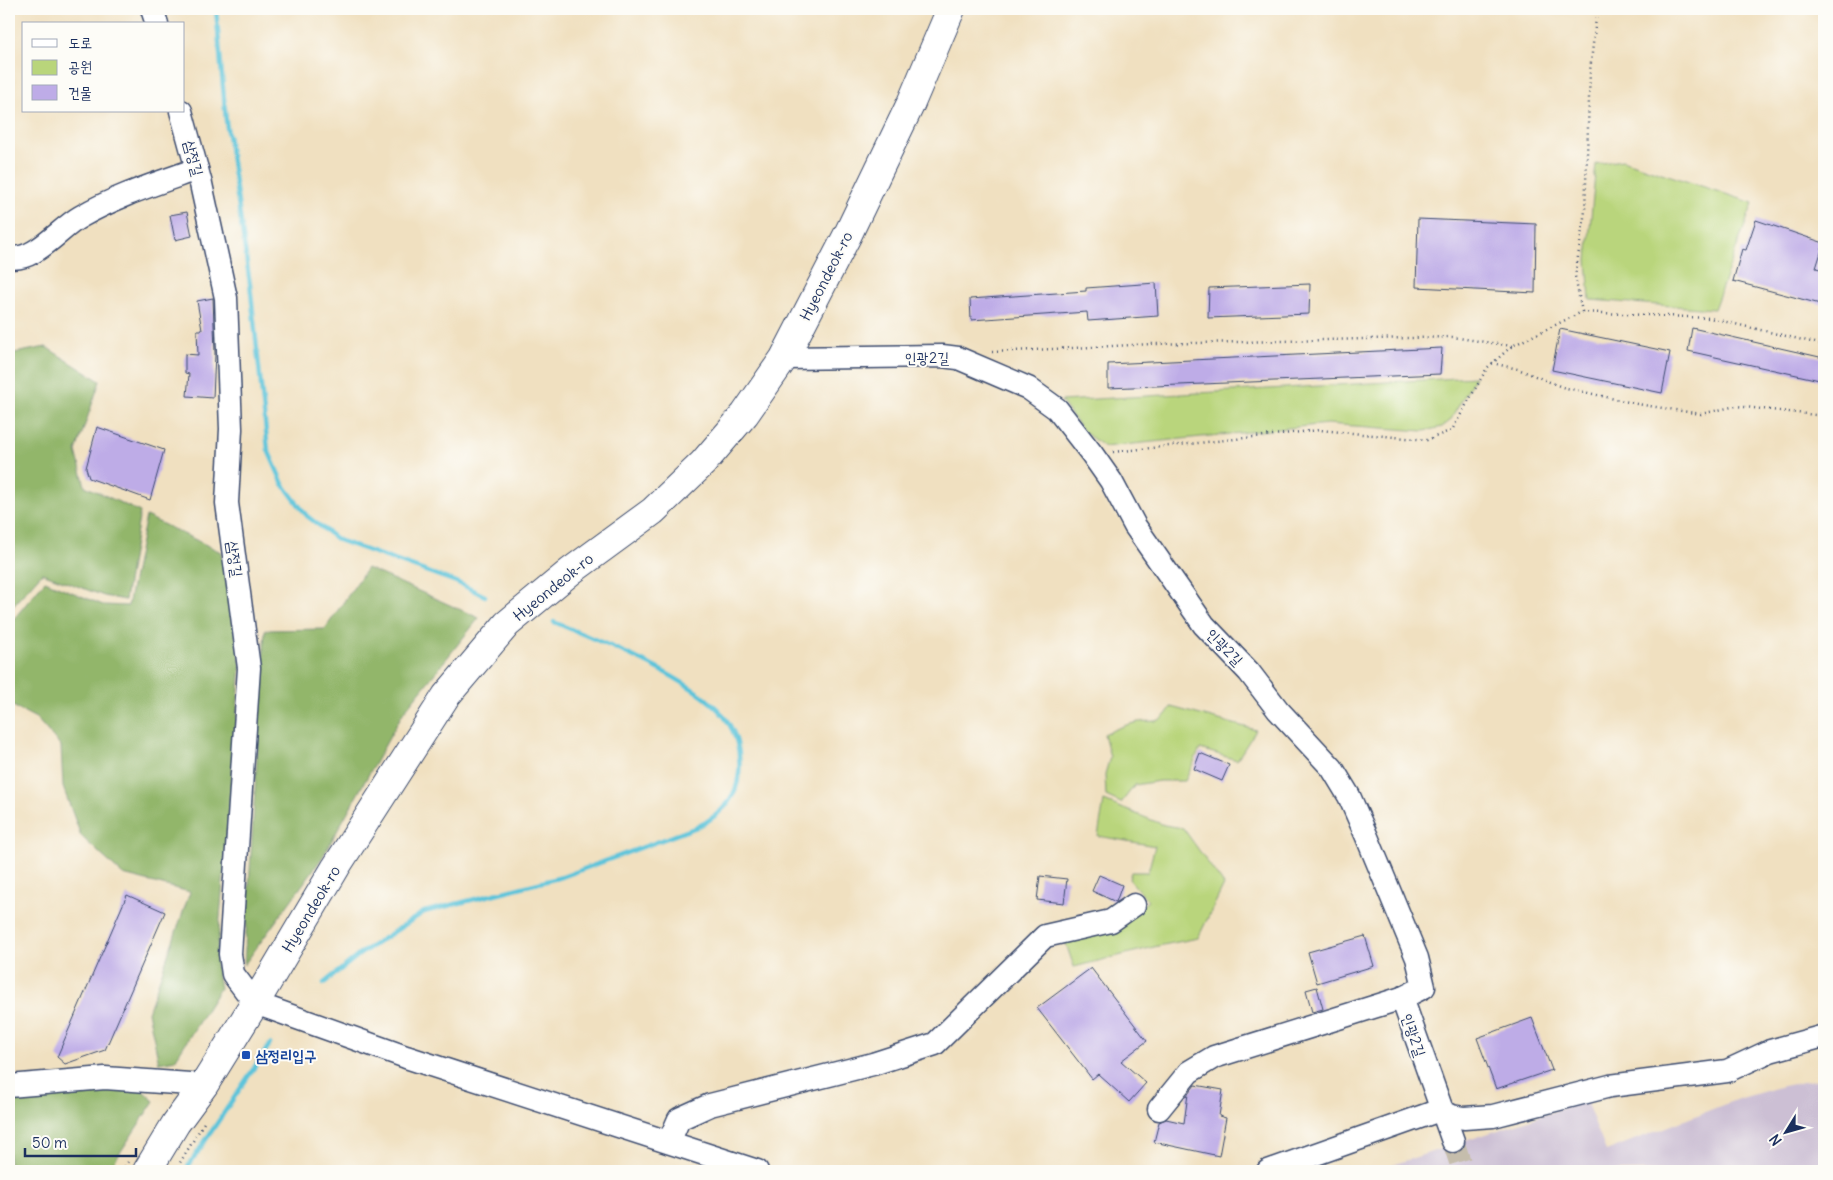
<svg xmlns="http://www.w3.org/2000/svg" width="1833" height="1180" viewBox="0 0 1833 1180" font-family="Delius,'Poor Story',sans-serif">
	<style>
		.industrial { fill: #ccbfd4 }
		.green { fill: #b9d57b; stroke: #6a826c }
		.forest { fill: #92b66b; stroke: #567264 }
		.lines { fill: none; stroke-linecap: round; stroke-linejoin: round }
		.stream { stroke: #5dc4da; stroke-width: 4.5 }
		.building { fill: #beace7 }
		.minor-tunnel { stroke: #c5bdac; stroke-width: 22; stroke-dasharray: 22 11; stroke-linecap: butt }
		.minor-casing { stroke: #3b4a6d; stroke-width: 25 }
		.major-casing { stroke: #3b4a6d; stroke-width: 30 }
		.path { stroke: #3b4a6d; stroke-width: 2.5; stroke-dasharray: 1 4; stroke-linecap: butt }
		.minor { stroke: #fff; stroke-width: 22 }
		.major { stroke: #fff; stroke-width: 28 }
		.transit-dot { fill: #1a4fb4; stroke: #fdfcf7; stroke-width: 2 }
		.labels { text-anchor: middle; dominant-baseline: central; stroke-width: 4; stroke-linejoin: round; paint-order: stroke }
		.street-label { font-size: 15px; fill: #1b2f5e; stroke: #fdfcf7 }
		.transit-label { font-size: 15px; font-weight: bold; fill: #164399; stroke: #fdfcf7; text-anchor: start }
	</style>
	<rect width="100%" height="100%" fill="#fdfcf7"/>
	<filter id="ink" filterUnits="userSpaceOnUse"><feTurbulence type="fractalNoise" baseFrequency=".02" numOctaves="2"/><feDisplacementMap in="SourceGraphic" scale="10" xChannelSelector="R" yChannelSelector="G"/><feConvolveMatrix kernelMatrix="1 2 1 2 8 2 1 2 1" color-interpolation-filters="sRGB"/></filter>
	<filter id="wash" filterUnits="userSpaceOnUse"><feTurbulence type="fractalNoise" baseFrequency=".0096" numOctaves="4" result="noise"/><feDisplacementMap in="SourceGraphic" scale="20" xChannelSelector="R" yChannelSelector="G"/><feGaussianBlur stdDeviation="1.12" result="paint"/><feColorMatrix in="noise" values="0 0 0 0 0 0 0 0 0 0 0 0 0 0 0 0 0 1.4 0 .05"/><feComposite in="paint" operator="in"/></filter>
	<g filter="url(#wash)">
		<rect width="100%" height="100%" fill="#f0e0c0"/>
		<path class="industrial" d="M1824 1078V1171H1374L1586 1101 1606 1151 1738 1099 1783 1086Z"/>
		<g class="green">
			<path d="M1622 160 1753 203 1714 309 1590 300 1587 260 1596 164Z"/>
			<path d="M1475 377 1450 421 1442 427 1424 431 1327 424 1104 447 1084 432 1061 401Z"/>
			<path d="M1171 707 1256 730 1237 760 1200 749 1185 781H1159L1135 785 1121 803 1106 796 1105 774 1110 757 1104 734C1114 730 1124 725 1134 723 1153 718 1159 728 1171 707Z"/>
			<path d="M1104 801 1164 825 1183 828 1224 885 1198 938 1158 946 1074 967 1064 938 1117 924 1148 901 1129 879 1131 872H1148L1155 846 1098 836Z"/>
		</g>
		<g class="forest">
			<path d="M46 347 100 381 76 451 85 486 140 512 125 600 104 596 42 573 9 610V354Z"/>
			<path d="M146 516 221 552 241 665 216 966 220 988 175 1060 159 1063 148 1012 190 892 123 875 81 836 63 787 61 746 36 718 9 704 12 621 45 581 103 605 128 606Z"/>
			<path d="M367 568 479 618 403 713 322 858 244 965 265 630 325 629Z"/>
			<path d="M113 1084 142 1090 154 1101 108 1171H9V1098Z"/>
		</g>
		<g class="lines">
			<g class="stream">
				<path d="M216 9 226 121 250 284 268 450 283 484 307 516 338 540 456 582 485 596"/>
				<path d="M324 983 360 954 424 912 562 877 697 827C719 816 737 800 739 773 741 754 738 738 728 722 703 681 598 641 554 622"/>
				<path d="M185 1171 270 1044"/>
			</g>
		</g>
		<g id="blocks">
			<g class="building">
				<path d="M187 212 192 236 175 240 170 215Z"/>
				<path d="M1418 219 1536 224 1535 293 1416 287Z"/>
				<path d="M1756 220 1824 243 1816 268 1824 270V305L1733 281 1742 249 1746 250Z"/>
				<path d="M1156 283 1158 316 1088 321 1087 312 971 320 970 299 1086 291V288Z"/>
				<path d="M1310 284 1309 314 1208 318 1209 288Z"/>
				<path d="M213 298 215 354 213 398 187 396 189 374 185 373V354L198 355 197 330H202L197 301Z"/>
				<path d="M1692 328 1824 358V381L1688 351Z"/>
				<path d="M1560 329 1670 352 1662 393 1552 370Z"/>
				<path d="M1442 348 1440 374 1108 388V364Z"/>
				<path d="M97 427 164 450 150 500 89 478 86 468Z"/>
				<path d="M1200 753 1229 765 1222 781 1194 769Z"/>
				<path d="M1099 875 1122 885 1116 902 1092 891Z"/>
				<path d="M1040 876 1067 879 1064 903 1037 900Z"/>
				<path d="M127 895 165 912 105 1050 65 1064 57 1057Z"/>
				<path d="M1365 936 1374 966 1317 983 1308 952Z"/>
				<path d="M1091 968 1147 1041 1121 1061 1146 1083 1129 1102 1098 1074 1092 1079 1037 1008Z"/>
				<path d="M1317 987 1323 1009 1312 1012 1306 990Z"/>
				<path d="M1532 1018 1552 1070 1496 1089 1477 1038Z"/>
				<path d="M1195 1085 1223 1090 1219 1116 1226 1118 1219 1156 1154 1142 1159 1122 1166 1119 1184 1123 1188 1094Z"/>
			</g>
		</g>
	</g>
	<g filter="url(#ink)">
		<use href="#blocks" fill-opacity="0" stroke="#3b4a6d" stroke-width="1"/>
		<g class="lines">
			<path class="minor-tunnel" d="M1453 1141 1463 1171"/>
			<defs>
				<g id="minor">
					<path d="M152 9 157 24"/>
					<path d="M181 111 201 184 226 298 231 429 227 503 249 668 232 923 230 954 233 974 255 1003 406 1057 757 1171"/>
					<path d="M9 257C33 263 59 229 80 217 116 196 158 183 197 169"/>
					<path d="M784 358 942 356 958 358 1028 388 1057 409 1092 454 1111 481 1135 526 1204 625 1249 672 1278 710 1332 768 1349 796 1367 837 1417 958 1424 987 1402 998 1453 1141"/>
					<path d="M9 1086 105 1078 204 1085"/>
					<path d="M1159 1109 1189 1072 1214 1057 1402 998"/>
					<path d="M669 1142 679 1119 710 1105 873 1064 935 1044 1045 936 1111 921 1134 905"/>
					<path d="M1268 1171 1440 1110 1452 1116 1464 1118 1493 1116 1610 1086 1727 1071 1770 1051 1824 1036"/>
				</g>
				<path id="major" d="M147 1171 176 1123 204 1085 255 1003 336 867 446 696 507 624 571 571 653 511 703 463 745 414 784 358 848 234 911 103 951 9"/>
			</defs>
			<use href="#minor" class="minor-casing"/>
			<use href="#major" class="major-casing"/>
			<g class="path">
				<path d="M1582 312 1575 276 1585 211 1590 71 1597 9"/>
				<path d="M992 352 1154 344 1452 337 1512 346"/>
				<path d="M1492 363 1518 369 1562 387 1637 404 1701 414 1736 406 1824 416"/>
				<path d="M1113 452 1320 430 1427 440 1452 430 1487 368 1512 346 1582 312 1710 318 1824 345"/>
				<path d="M122 1171 128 1162"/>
				<path d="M175 1171 205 1121"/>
			</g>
			<use href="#minor" class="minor"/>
			<use href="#major" class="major"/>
		</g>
	</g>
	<rect class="transit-dot" x="241" y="1050" width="10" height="10" rx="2.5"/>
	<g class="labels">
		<g class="street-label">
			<text transform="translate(194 158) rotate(75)">삼정길</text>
			<text transform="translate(826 276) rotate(-63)">Hyeondeok-ro</text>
			<text x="927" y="357">인광2길</text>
			<text transform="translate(235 559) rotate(82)">삼정길</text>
			<text transform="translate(553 587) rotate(-39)">Hyeondeok-ro</text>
			<text transform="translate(1225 647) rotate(46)">인광2길</text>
			<text transform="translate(311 909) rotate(-59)">Hyeondeok-ro</text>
			<text transform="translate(1414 1035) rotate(71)">인광2길</text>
		</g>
		<g class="transit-label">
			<text x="256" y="1055">삼정리입구</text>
		</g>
	</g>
	<rect width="1833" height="1180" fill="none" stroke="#fdfcf7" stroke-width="30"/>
	<rect x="22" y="22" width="162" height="90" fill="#fdfcf7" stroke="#a3aaba"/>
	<rect x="32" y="39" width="25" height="8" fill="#ffffff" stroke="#a3aaba"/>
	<text x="68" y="48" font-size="15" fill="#1b2f5e">도로</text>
	<rect x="32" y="60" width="25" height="15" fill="#b9d57b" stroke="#a3aaba"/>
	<text x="68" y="72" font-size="15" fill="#1b2f5e">공원</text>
	<rect x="32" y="85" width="25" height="15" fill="#beace7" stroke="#a3aaba"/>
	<text x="68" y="98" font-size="15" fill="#1b2f5e">건물</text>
	<g transform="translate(1786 1132) rotate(233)" stroke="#fdfcf7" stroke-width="4" paint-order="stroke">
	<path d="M0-4L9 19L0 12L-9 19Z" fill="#1b2f5e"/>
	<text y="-8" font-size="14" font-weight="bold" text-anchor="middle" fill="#1b2f5e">N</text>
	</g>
	<path d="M25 1148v8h111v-8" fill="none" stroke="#1b2f5e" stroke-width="2.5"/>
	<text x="32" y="1148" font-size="15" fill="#1b2f5e" stroke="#fdfcf7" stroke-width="4" paint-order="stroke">50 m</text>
</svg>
